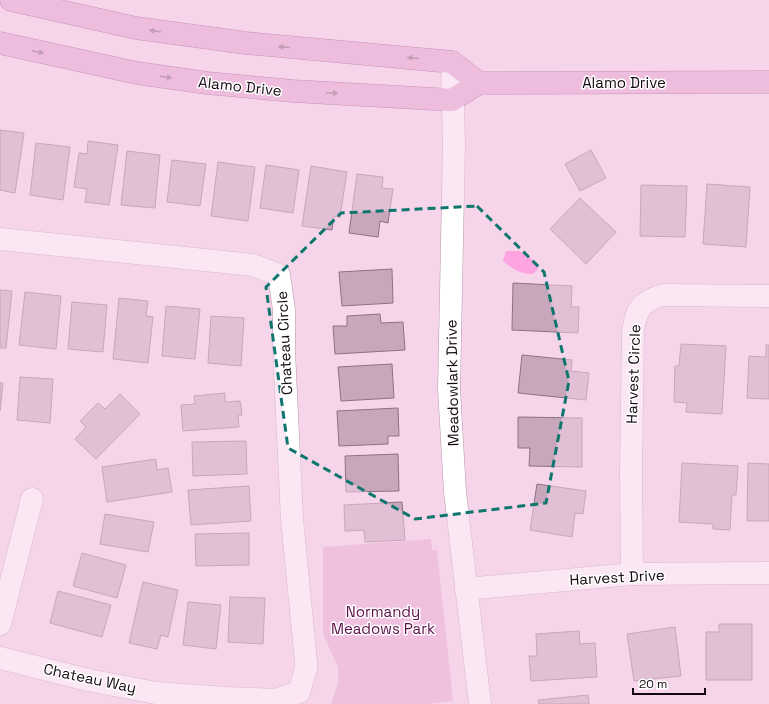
<svg xmlns="http://www.w3.org/2000/svg" width="769" height="704" viewBox="0 0 769 704" font-family="'Space Grotesk',sans-serif">
	<style>
		.green { fill: #e6acd1 }
		.water { fill: #fea4e0 }
		.building { fill: #c8a7bc; stroke: #8f7184 }
		.lines { fill: none; stroke-linecap: round; stroke-linejoin: round }
		.minor-casing { stroke: #b898ac; stroke-width: 23 }
		.major-casing { stroke: #90447a; stroke-width: 23 }
		.minor { stroke: #fff; stroke-width: 22 }
		.major { stroke: #e5a3d1; stroke-width: 22 }
		.oneway { fill: #865d7a }
		.marked { fill: none; stroke: #0f766e; stroke-width: 3; stroke-dasharray: 8 5; stroke-linejoin: round }
		.labels { text-anchor: middle; dominant-baseline: central; stroke-width: 3; stroke-linejoin: round; paint-order: stroke }
		.street-label { font-size: 15px; fill: #13080f; stroke: #fff }
		.park-label { font-size: 15px; fill: #5c0e49; stroke: #fff }
	</style>
	<rect width="100%" height="100%" fill="#f6d4e9"/>
	<path class="green" d="M431 539 432 550H437L453 701 427 704H331L338 683V667L323 634V547Z"/>
	<path class="water" d="M506 251H519L534 260 538 269 533 274C522 275 511 268 503 261Z"/>
	<g class="building">
		<path d="M0 130 24 133 15 193 0 190Z"/>
		<path d="M88 141 118 145 109 205 85 202 87 189 74 187 79 153 87 154Z"/>
		<path d="M36 143 70 147 63 200 30 195Z"/>
		<path d="M591 150 606 178 580 191 565 164Z"/>
		<path d="M127 151 160 155 155 208 121 205Z"/>
		<path d="M172 160 206 164 200 206 167 202Z"/>
		<path d="M218 162 255 167 248 221 211 216Z"/>
		<path d="M266 165 299 170 293 213 260 208Z"/>
		<path d="M311 166 347 172 340 217 334 216 332 230 302 226Z"/>
		<path d="M357 174 383 177 382 188 393 189 388 223 380 221 378 237 349 233Z"/>
		<path d="M707 184 750 187 746 247 703 244Z"/>
		<path d="M641 185 687 186 685 237 640 236Z"/>
		<path d="M580 198 616 232 586 264 550 229Z"/>
		<path d="M392 269 393 303 342 306 339 272Z"/>
		<path d="M513 283 572 286 571 307H579L578 333 512 330Z"/>
		<path d="M0 290 12 291 6 348H0Z"/>
		<path d="M25 292 61 296 56 349 19 345Z"/>
		<path d="M119 298 148 301 146 316 153 317 148 363 113 359Z"/>
		<path d="M72 302 107 305 103 352 68 349Z"/>
		<path d="M166 306 200 309 195 359 162 356Z"/>
		<path d="M380 314 381 323 403 322 405 350 335 354 333 326H347V316Z"/>
		<path d="M211 316 244 318 241 366 208 363Z"/>
		<path d="M681 344 726 346 722 414 686 412 687 403 674 402 675 366H679Z"/>
		<path d="M766 345H769V399L747 398 749 356 766 357Z"/>
		<path d="M522 355 572 360 571 371 589 373 586 400 518 393Z"/>
		<path d="M392 364 394 398 341 401 338 367Z"/>
		<path d="M20 377 53 379 50 423 17 420Z"/>
		<path d="M0 383H3L0 411Z"/>
		<path d="M225 393V402L240 401 242 415H238L239 427 183 431 181 405 195 404 194 396Z"/>
		<path d="M120 394 140 414 96 459 75 439 86 427 80 421 98 403 105 409Z"/>
		<path d="M398 408 399 436H388V444L339 446 337 411Z"/>
		<path d="M518 417 582 418V467L529 466 530 448H518Z"/>
		<path d="M246 441 247 474 193 476 192 442Z"/>
		<path d="M398 454 399 491 346 492 345 456Z"/>
		<path d="M156 459 157 470 168 468 172 492 107 502 102 467Z"/>
		<path d="M682 463 738 466 736 495H732L730 530 713 529V524L679 522Z"/>
		<path d="M748 463 769 464V521H747Z"/>
		<path d="M537 484 586 491 583 514 575 513 572 537 530 530Z"/>
		<path d="M249 486 251 521 191 525 188 490Z"/>
		<path d="M402 502 405 540 365 542 364 530 345 531 344 505Z"/>
		<path d="M105 514 154 522 148 552 100 544Z"/>
		<path d="M249 533V565L196 566 195 534Z"/>
		<path d="M82 553 126 565 117 598 73 586Z"/>
		<path d="M143 582 178 590 168 637 161 635 157 649 129 643Z"/>
		<path d="M58 591 111 605 102 637 50 623Z"/>
		<path d="M230 597 265 598 263 644 228 642Z"/>
		<path d="M188 602 221 605 216 649 183 645Z"/>
		<path d="M719 624H752V680H706V632H719Z"/>
		<path d="M675 627 681 676 634 681 627 634Z"/>
		<path d="M579 631 580 644 595 643 597 677 531 681 529 656H537L536 634Z"/>
		<path d="M588 695 589 704H539L538 700Z"/>
	</g>
	<g class="lines">
		<defs>
			<g id="minor">
				<path d="M452 62 454 145 449 389 455 492 480 704"/>
				<path d="M0 239 253 265 279 275 284 310V351L292 519 306 662V669L299 692 275 700 227 698 156 693 88 680 0 658"/>
				<path d="M632 574 631 473 633 331C636 310 641 301 663 295L769 296"/>
				<path d="M466 589 632 574 769 573"/>
				<path d="M0 624 32 499"/>
			</g>
			<g id="major">
				<path d="M11 0 136 28 246 43 452 62 479 83"/>
				<path d="M0 43 137 73 207 83 293 91 452 100 479 83 769 82"/>
			</g>
		</defs>
		<use href="#minor" class="minor-casing"/>
		<use href="#major" class="major-casing"/>
		<use href="#minor" class="minor"/>
		<use href="#major" class="major"/>
	</g>
	<defs><path id="oneway-solid" d="M-6-.8H1V-3.2L6.5 0L1 3.2V.8H-6Z"/></defs>
	<g class="oneway">
		<use href="#oneway-solid" transform="translate(155 31) rotate(-172)"/>
		<use href="#oneway-solid" transform="translate(284 47) rotate(-175)"/>
		<use href="#oneway-solid" transform="translate(38 52) rotate(12)"/>
		<use href="#oneway-solid" transform="translate(413 58) rotate(-175)"/>
		<use href="#oneway-solid" transform="translate(166 77) rotate(8)"/>
		<use href="#oneway-solid" transform="translate(332 93) rotate(3)"/>
	</g>
	<path d="M0 0H769V704H0ZM477 206 544 272 569 381 546 503 415 519 288 448 266 287 341 213Z" fill="#f6d4e9" fill-opacity=".55" fill-rule="evenodd"/>
	<path class="marked" d="M477 206 544 272 569 381 546 503 415 519 288 448 266 287 341 213Z"/>
	<g class="labels">
		<g class="street-label">
			<text x="624" y="82">Alamo Drive</text>
			<text transform="translate(240 86) rotate(6)">Alamo Drive</text>
			<text transform="translate(284 343) rotate(-93)">Chateau Circle</text>
			<text transform="translate(633 374) rotate(-88)">Harvest Circle</text>
			<text transform="translate(452 383) rotate(-91)">Meadowlark Drive</text>
			<text transform="translate(617 577) rotate(-3)">Harvest Drive</text>
			<text transform="translate(90 678) rotate(12)">Chateau Way</text>
		</g>
		<g class="park-label">
			<text x="383" y="611">Normandy<tspan x="383" dy="17">Meadows Park</tspan></text>
		</g>
	</g>
	<path d="M633 688v6h72v-6" fill="none" stroke="#13080f" stroke-width="2"/>
	<text x="639" y="688" font-size="12" fill="#13080f" stroke="#ffffff" stroke-width="3" paint-order="stroke">20 m</text>
</svg>
